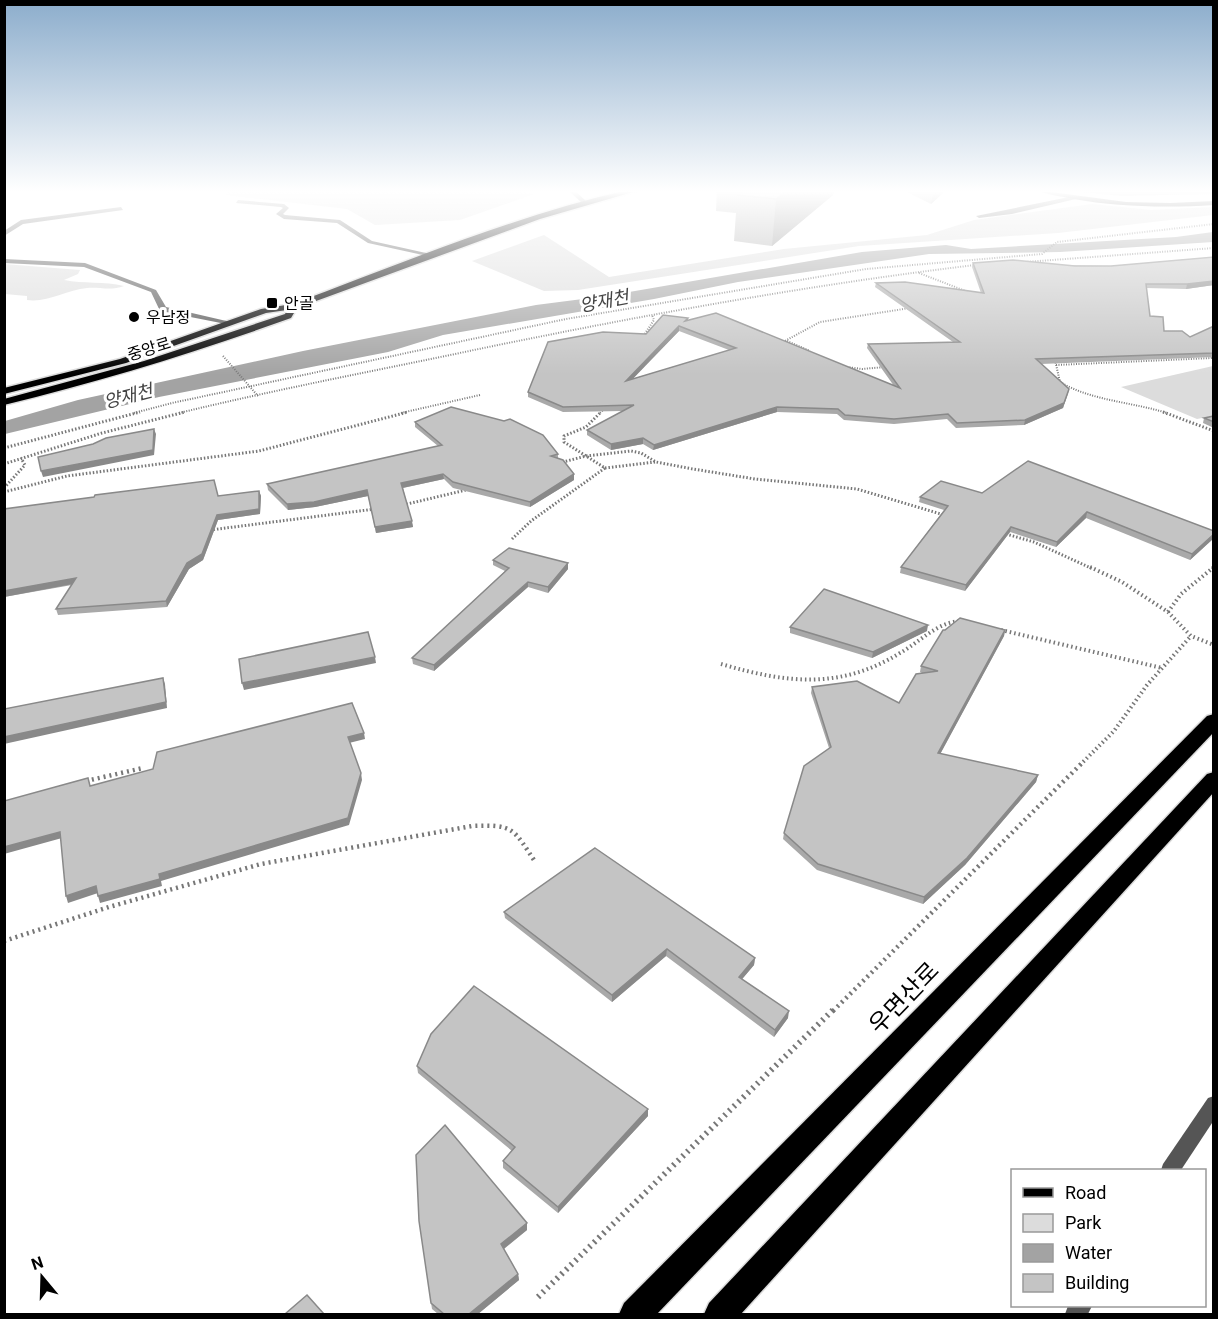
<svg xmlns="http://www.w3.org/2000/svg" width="1218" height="1319" viewBox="0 0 1218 1319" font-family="Roboto,'Noto Sans KR',sans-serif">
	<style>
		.green { fill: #dcdcdc }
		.water { fill: #a3a3a3 }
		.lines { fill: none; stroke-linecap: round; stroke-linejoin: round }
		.primary-casing { stroke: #dbdbdb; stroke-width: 3 }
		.highway-casing { stroke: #dbdbdb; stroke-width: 3 }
		.path-far4 { stroke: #777; stroke-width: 2; stroke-dasharray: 1 1.5; stroke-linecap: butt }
		.path-far3 { stroke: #777; stroke-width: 3; stroke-dasharray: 1.5 2; stroke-linecap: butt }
		.path-far2 { stroke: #777; stroke-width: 4; stroke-dasharray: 1.5 3; stroke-linecap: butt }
		.path-far1 { stroke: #777; stroke-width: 4.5; stroke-dasharray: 2 4; stroke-linecap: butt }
		.path { stroke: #777; stroke-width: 6; stroke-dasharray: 2 4.5; stroke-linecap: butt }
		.lane { fill: #555; fill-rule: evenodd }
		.street { fill: #555; fill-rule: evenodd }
		.secondary { fill: #222; fill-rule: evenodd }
		.primary { fill: #000; fill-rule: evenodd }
		.highway { fill: #000; fill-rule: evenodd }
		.path-bridge { stroke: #777; stroke-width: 2; stroke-dasharray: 1 1.5; stroke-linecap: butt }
		.wall { fill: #a9a9a9; fill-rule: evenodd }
		.shaded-wall { fill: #898989 }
		.building { fill: #c4c4c4; stroke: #898989; stroke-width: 1.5; fill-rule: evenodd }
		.poi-dot { fill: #000; stroke: #fff; stroke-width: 2 }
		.labels { text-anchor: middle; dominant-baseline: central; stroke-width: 6; stroke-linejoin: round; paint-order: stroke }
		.far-poi-label { font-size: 16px; fill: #000; stroke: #fff; text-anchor: start }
		.far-street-label { font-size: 16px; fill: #000; stroke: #fff }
		.far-water-label { font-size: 18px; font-style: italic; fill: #444; stroke: #fff }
		.near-street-label { font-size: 24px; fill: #000; stroke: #fff }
	</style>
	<rect width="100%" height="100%" fill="#fff"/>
	<g class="green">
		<path d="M232 190H512L534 194 460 220 375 225 347 209 225 195Z"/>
		<path d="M1092 204 1151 210 1213 207V215L1058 233 859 246 578 290 544 291 472 261 544 235 609 277 784 249 927 235 974 220Z"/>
		<path d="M4 264 80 270 78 274 64 280C84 284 104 281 124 286 111 291 100 287 87 288 66 290 47 303 27 300V296L5 294Z"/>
		<path d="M1213 366V416L1197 419 1121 387Z"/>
	</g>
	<path class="water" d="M1213 232V242L1060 252 929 254 738 282 654 299 443 335 388 352 159 397 5 434V421L78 400 303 351 536 305 606 296 862 252 946 245 971 249 1176 237Z"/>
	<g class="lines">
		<defs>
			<path id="primary" d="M628 190H640L540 219 297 308 291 318C197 352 102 381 4 405V399L144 361 285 314 287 310 266 313 126 363 4 394V388L120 359 261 309 292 304C403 263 513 216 628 190Z"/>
			<g id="highway">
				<path d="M1214 714V732L657 1314H619L624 1303 1207 716Z"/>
				<path d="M1214 772V792L741 1314H704L709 1303 1207 774Z"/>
			</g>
		</defs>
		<use href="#primary" class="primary-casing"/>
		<use href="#highway" class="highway-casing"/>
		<g class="path-far4">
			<path d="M1025 262 1214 248"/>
			<path d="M919 273 968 292"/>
			<path d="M642 338 654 320 652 315"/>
			<path d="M787 341 810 351"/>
			<path d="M783 342 820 322 910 308"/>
			<path d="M1055 360 1060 382C1092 401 1132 402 1167 413"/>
			<path d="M1056 365 1212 358 1210 355"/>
			<path d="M847 367 862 369 885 367"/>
			<path d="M134 413 172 403 566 319 866 269 1042 254 1057 242 1214 224"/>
			<path d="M179 413C262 393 347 376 431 359 611 321 792 287 975 265"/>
			<path d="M401 413 480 395"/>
			<path d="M600 413 604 409"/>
		</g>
		<g class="path-far3">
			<path d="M1163 412 1214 431"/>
			<path d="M4 448 140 412"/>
			<path d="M559 463 586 456 631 451 641 453 656 462 693 469 755 479 857 489 944 515"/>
			<path d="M4 464 102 433 185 412"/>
			<path d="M605 468 655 462"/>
			<path d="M4 488 25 465 21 458"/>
			<path d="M4 492 67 476 259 451 408 412"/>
			<path d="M403 505 466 490"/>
			<path d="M210 530 375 509"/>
			<path d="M1006 534 1034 542 1093 569"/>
			<path d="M512 539 531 521 605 468 564 442V436L586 427 601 412"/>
			<path d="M1212 569 1214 567"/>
		</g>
		<g class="path-far2">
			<path d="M1090 567 1122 582 1168 612 1191 636 1214 645"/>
			<path d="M1168 612 1181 594 1214 567"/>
			<path d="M1001 630 1162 668"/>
			<path d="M721 664C786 683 840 690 900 653 920 642 937 622 961 621"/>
			<path d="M1080 765 1114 731 1147 685 1191 636"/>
		</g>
		<g class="path-far1">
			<path d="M86 781 143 768"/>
			<path d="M4 941 109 907 261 864 472 826C515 824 513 829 536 863"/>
			<path d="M833 1011 1082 763"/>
		</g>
		<path class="path" d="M538 1297 834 1009"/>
		<g class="lane">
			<path d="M1074 196 1076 199 1012 214 979 218 976 216Z"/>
			<path d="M1214 1096V1120L1181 1170H1161L1163 1164 1208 1098Z"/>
			<path d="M1068 1306H1092L1088 1314H1065Z"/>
		</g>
		<g class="street">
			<path d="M568 190H574L586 201V203H582Z"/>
			<path d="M238 200 284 204 289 208 283 214 285 215 340 220 372 241 435 255 432 257 368 243 337 223 284 219 276 214 283 208 281 207 236 203Z"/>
			<path d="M121 207 123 210 23 224 4 236V231L21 220Z"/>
			<path d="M4 259 85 263 156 290 166 307 235 323 231 325 160 311 151 292 84 267 4 263Z"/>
		</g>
		<path class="secondary" d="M1036 190 1126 202 1170 203 1214 201V205C1166 208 1119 207 1073 199 1061 196 1047 195 1036 190Z"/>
		<use href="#primary" class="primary"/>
		<use href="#highway" class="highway"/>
		<path class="path-bridge" d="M223 356 258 396"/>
	</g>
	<g class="wall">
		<path d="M717 190H834L833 195 772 246 734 241 736 213 716 211Z"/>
		<path d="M903 190H946L931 204Z"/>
		<path d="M1062 190H1214V194L1121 196Z"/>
		<path d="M1214 257V285L1186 289 1146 288 1150 316 1164 331 1190 337 1214 326V357L1041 364 1069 389 1068 394 1063 408 1024 425 956 428 947 419 894 424 844 420 837 414 777 412 653 450 643 444 611 450 587 435V430L624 411 563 412 528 397V392L646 334 688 318V320L894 386 867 348 868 344 953 342 875 287 876 283 981 293 972 267 973 263 1111 266ZM679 331 729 350 632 379Z"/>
		<path d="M1214 416V428L1203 423 1204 418Z"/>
		<path d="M415 422 558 454V458L574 474V480L530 507 453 488 444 479 403 488 413 527 376 533 368 496 315 507 288 510 268 490 267 484 438 446 415 427Z"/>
		<path d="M259 491 261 496 260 514 218 520 203 560 189 569 167 607 58 615 56 609 72 585 4 597 218 496Z"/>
		<path d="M982 493 1214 531V538L1190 560 1086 518 1056 547 1010 532 965 591 900 573 901 567 944 510 919 502 920 497Z"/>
		<path d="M493 560 568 569 548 593 528 587 434 671 413 664 412 658 505 571 493 565Z"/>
		<path d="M790 627 927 631 872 658 790 633Z"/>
		<path d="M945 630H1005L1004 636 940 754 1038 775 1036 782 965 865 923 904 817 870 783 839 784 833 829 748 811 693 812 687 899 703 922 673 920 672 921 666Z"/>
		<path d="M504 912 755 958 754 965 742 979 788 1018 774 1037 666 956 612 1002 505 918Z"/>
		<path d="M417 1066 648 1109V1116L558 1213 503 1168V1161L512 1151 418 1073Z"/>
		<path d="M419 1221 527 1223V1230L504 1249 518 1274 519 1280 478 1314H438L432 1309Z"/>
	</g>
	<g class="shaded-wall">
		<path d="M788 190H834L833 195 772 246 776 199Z"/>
		<path d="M934 190H946L931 204Z"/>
		<path d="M1214 281V285L1186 289 1187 284Z"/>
		<path d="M679 326V331L626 386V381Z"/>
		<path d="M1069 389 1063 408 1024 425 1025 420Z"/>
		<path d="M777 407V412L653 450 654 445Z"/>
		<path d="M154 429 156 434 154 455 43 477 41 471Z"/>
		<path d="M643 438V444L611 450V444Z"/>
		<path d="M443 474 444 479 402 488 401 483Z"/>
		<path d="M574 474V480L530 507V502Z"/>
		<path d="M367 490 368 496 315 507 288 510 287 504Z"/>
		<path d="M259 491 261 496 260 514 218 520 203 560 189 569 167 607 166 601 187 563 217 515Z"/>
		<path d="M1087 512 1086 518 1056 547 1057 542Z"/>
		<path d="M412 521 413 527 376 533 375 527Z"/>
		<path d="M1011 527 1010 532 965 591 966 585Z"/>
		<path d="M1214 534V538L1190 560 1192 554Z"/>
		<path d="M568 563V569L548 593V587Z"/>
		<path d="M76 578 78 583 4 597V591Z"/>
		<path d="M528 582V587L434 671V665Z"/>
		<path d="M928 625 927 631 872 658 873 652Z"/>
		<path d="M1005 630 1004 636 937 760 938 753Z"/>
		<path d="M375 657 376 663 244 690 242 683Z"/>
		<path d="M163 678 165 684 167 708 4 744V737Z"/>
		<path d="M364 733 365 739 349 743 348 737Z"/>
		<path d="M361 773 362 780 349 825 161 881 162 886 100 903 98 896 159 874Z"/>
		<path d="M1038 775 1036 782 965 865 923 904 924 897Z"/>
		<path d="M60 832 62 838 4 854V847Z"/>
		<path d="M96 886 98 893 68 903 66 896Z"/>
		<path d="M667 949 666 956 612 1002V995Z"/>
		<path d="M755 958 754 965 738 984 739 977Z"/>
		<path d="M789 1011 788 1018 774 1037 775 1030Z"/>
		<path d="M648 1109V1116L558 1213V1207Z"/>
		<path d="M527 1223V1230L501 1251V1244Z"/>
		<path d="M518 1274 519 1280 478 1314H469Z"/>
	</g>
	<g class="building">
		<path d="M744 190H788L776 199 737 195Z"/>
		<path d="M1214 257V281L1187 284H1146L1150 316 1163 317 1164 331H1182L1190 337 1214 326V353L1036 359 1069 389 1064 403 1025 420 957 423 948 414 894 419 845 415 838 409 777 407 654 445 643 438 611 444 587 430 634 405 563 407 528 392 548 342 603 332 646 334 663 315 688 318 685 321 716 313 900 388 868 344 960 342 876 283 905 282 984 293 973 263 1013 260 1075 266H1111ZM679 326 736 348 626 381Z"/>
		<path d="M451 407 504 421 510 419 543 435 558 454 551 456 563 460 574 474 530 502 453 482 443 474 401 483 412 521 375 527 367 490 314 502 287 504 267 484 442 445 415 422Z"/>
		<path d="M1214 416V422L1204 418Z"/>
		<path d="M154 429 153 450 41 471 38 457 93 444 106 438Z"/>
		<path d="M1028 461 1214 531V534L1192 554 1087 512 1057 542 1011 527 966 585 901 567 948 506 920 497 941 481 982 493Z"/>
		<path d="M214 480 218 496 259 491V509L217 515 202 554 187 563 166 601 56 609 76 578 4 591V509L94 497 95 495Z"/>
		<path d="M509 548 568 563 548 587 528 582 434 665 412 658 509 568 493 560Z"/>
		<path d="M824 589 928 625 873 652 790 627Z"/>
		<path d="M960 618 1005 630 938 753 1038 775 967 858 924 897 818 864 784 833 804 766 831 747 812 687 857 681 899 703 916 674 938 671 921 666 943 630H945Z"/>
		<path d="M368 632 375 657 242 683 239 659Z"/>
		<path d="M163 678 166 702 4 737V709Z"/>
		<path d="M352 703 364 733 348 737 361 773 348 818 159 874 160 879 98 896 96 886 66 896 60 832 4 847V801L88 778 90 786 153 769 157 752Z"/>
		<path d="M595 848 755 958 739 977 789 1011 775 1030 667 949 612 995 504 912Z"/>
		<path d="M474 986 648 1109 558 1207 503 1161 515 1147 417 1066 431 1034Z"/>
		<path d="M445 1125 527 1223 501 1244 518 1274 469 1314H444L431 1303 419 1221 416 1155Z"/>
		<path d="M307 1295 324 1314H285Z"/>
	</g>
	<linearGradient id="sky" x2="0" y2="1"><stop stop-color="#8cadcc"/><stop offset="0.51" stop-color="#fff"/><stop offset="1" stop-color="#fff" stop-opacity="0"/></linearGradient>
	<rect width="1218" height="375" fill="url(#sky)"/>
	<g class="poi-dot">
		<rect x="266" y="297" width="12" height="12" rx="3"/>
		<circle cx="134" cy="317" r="6"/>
	</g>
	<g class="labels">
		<g class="far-poi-label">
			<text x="284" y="303">안골</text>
			<text x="146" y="317">우남정</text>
		</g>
		<g class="far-street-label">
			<text transform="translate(149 349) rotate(-17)">중앙로</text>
		</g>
		<g class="far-water-label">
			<text transform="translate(604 301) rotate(-11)">양재천</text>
			<text transform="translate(128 396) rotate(-14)">양재천</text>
		</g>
		<g class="near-street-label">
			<text transform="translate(904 998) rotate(-46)">우면산로</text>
		</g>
	</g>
	<rect width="1218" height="1319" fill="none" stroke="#000000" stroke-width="12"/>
	<rect x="1011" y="1169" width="195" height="138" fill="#ffffff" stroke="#999999" stroke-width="1.5"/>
	<rect x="1023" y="1188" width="30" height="9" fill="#000000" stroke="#999999" stroke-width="1.5"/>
	<text x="1065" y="1199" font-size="18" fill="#000000">Road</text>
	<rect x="1023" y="1214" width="30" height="18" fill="#dcdcdc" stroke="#999999" stroke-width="1.5"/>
	<text x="1065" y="1229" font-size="18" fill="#000000">Park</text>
	<rect x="1023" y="1244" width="30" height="18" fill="#a3a3a3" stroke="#999999" stroke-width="1.5"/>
	<text x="1065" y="1259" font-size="18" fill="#000000">Water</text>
	<rect x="1023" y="1274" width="30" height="18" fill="#c4c4c4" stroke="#999999" stroke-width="1.5"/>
	<text x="1065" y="1289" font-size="18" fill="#000000">Building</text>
	<g transform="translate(42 1277) rotate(341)" stroke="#ffffff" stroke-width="4.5" paint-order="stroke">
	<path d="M0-4.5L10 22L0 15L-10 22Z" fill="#000000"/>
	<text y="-9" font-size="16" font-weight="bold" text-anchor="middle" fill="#000000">N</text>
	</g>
</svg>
